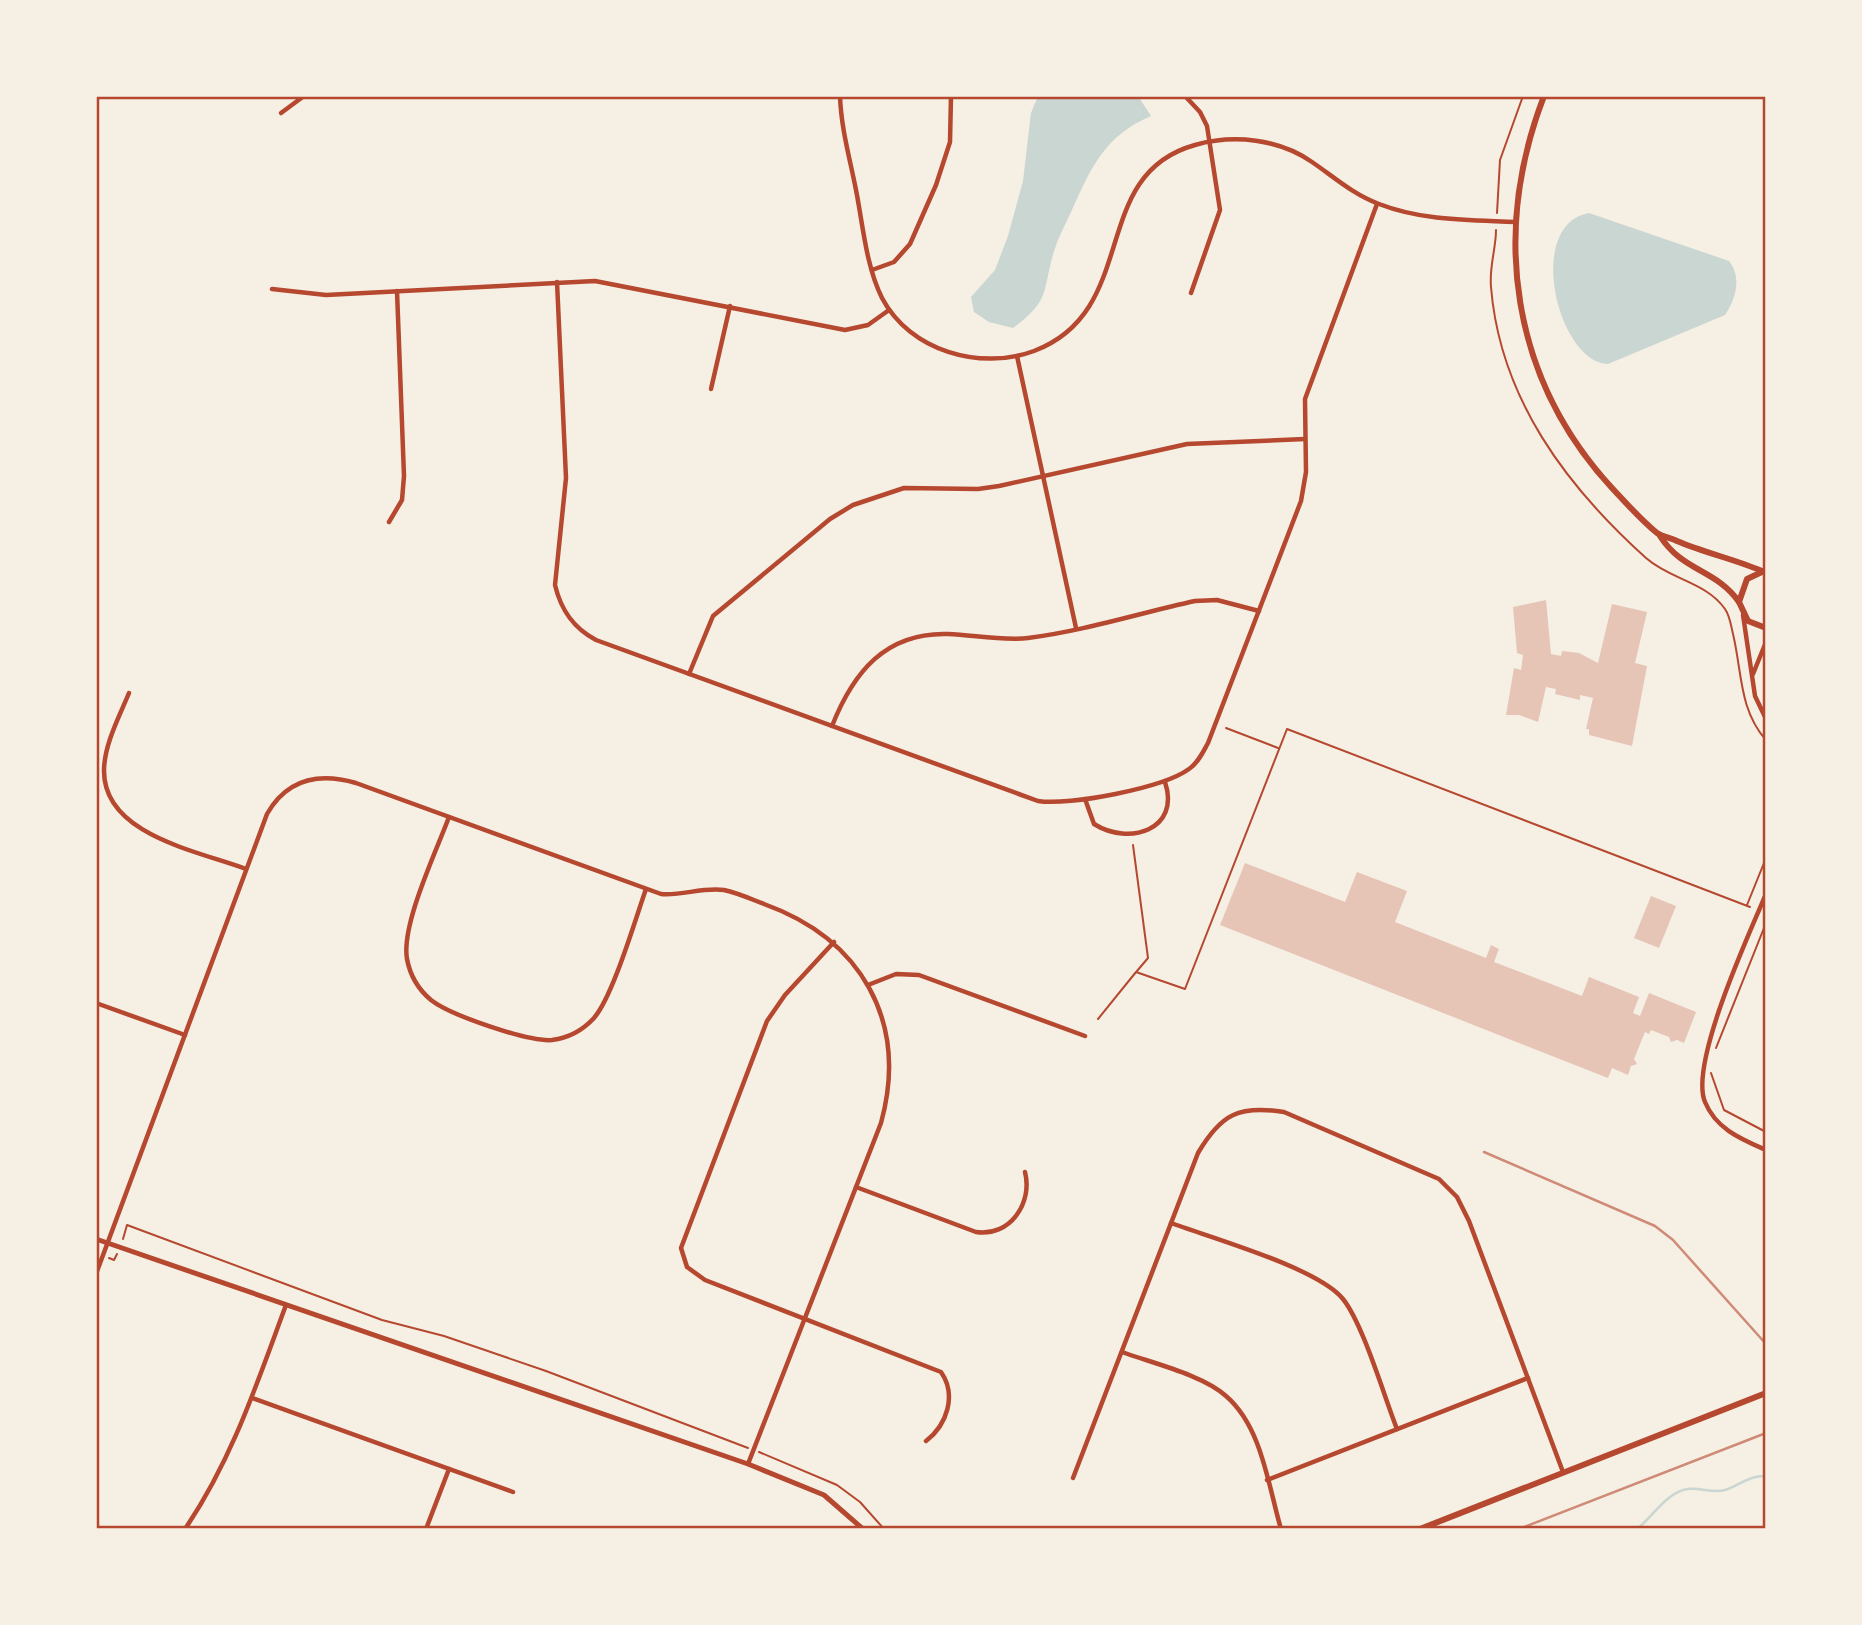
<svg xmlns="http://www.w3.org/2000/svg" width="1862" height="1625" viewBox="0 0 1862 1625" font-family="'Work Sans',sans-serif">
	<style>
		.water { fill: #c9d6d2 }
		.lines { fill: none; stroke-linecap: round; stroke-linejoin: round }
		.stream { stroke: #c9d6d2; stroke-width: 2.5 }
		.building { fill: #e6c5b7 }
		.path { stroke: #b5482f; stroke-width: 2 }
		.minor { stroke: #b5482f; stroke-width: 4.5 }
		.tertiary { stroke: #b5482f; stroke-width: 5 }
		.secondary { stroke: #b5482f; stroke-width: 6 }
		.rail { stroke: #cf8b77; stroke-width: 2.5 }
		.neatline { fill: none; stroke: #b5482f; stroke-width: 2.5 }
	</style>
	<rect width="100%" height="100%" fill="#f6efe4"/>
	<g class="water">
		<path d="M1038 96H1138L1151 116C1104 136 1091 168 1071 212 1065 225 1058 238 1054 251 1042 292 1051 300 1013 328L989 322 974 312 971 297 995 270 1008 236 1023 181 1031 113Z"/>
		<path d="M1589 213 1729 261C1742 278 1736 298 1725 315L1608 364C1558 363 1524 225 1589 213Z"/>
	</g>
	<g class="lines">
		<path class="stream" d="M1637 1529C1653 1517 1666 1492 1688 1489 1701 1487 1712 1494 1725 1490 1740 1485 1750 1475 1766 1476"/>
	</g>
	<g class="building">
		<path d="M1546 600 1551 654 1561 656 1562 651 1579 653 1598 663 1612 604 1647 612 1635 663 1647 666 1632 746 1589 735V729H1586L1593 698 1580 695V700L1555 694 1556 689 1546 687 1538 722 1519 715H1506L1514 668 1521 670 1523 655 1517 653 1513 607Z"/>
		<path d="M1245 863 1345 902 1357 872 1407 891 1395 922 1486 958 1491 945 1499 949 1494 962 1582 996 1589 977 1639 997 1633 1013 1640 1016 1649 993 1696 1012 1684 1043 1677 1040 1671 1042 1669 1037 1651 1030 1649 1034 1645 1032 1634 1059 1637 1064 1631 1066 1628 1075 1612 1068 1608 1078 1220 925Z"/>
		<path d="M1651 896 1676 906 1659 948 1634 938Z"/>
	</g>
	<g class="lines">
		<g class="path">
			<path d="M1497 213 1500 160 1523 96"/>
			<path d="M1496 230C1496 249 1489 267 1491 287 1500 398 1566 486 1646 558 1671 580 1706 582 1725 609 1730 616 1731 626 1733 634 1742 671 1739 710 1766 740"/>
			<path d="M1226 728 1278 748"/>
			<path d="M1133 845 1148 958 1137 971"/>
			<path d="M1747 905 1766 858"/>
			<path d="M1098 1019 1136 972 1185 989 1287 729 1750 907"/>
			<path d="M1716 1048 1766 923"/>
			<path d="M1711 1073 1724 1110 1766 1132"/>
			<path d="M123 1239 127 1225 382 1320 444 1336 546 1371 748 1448"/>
			<path d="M109 1258 114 1260 117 1254"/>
			<path d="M759 1452 837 1485 860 1502 884 1529"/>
		</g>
		<g class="minor">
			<path d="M840 96C841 128 850 159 856 190 863 225 866 266 882 298 910 351 980 371 1034 351 1142 310 1087 175 1195 145 1234 134 1279 139 1312 162 1334 177 1354 195 1379 204 1423 221 1469 220 1515 222"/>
			<path d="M1185 96 1200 112 1207 126 1220 210 1191 293"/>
			<path d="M281 113 304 96"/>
			<path d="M872 270 894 262 910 244 936 185 950 142 951 96"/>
			<path d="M557 282 566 478 555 585C561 610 573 628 596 640L1038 801C1069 806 1163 788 1189 769 1198 763 1203 752 1208 743L1301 501 1306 472 1305 399 1377 204"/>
			<path d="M272 289 326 295 595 281 845 330 868 325 889 310"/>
			<path d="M1017 356 1076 628"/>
			<path d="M711 389 730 306"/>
			<path d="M389 522 402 500 404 476 397 291"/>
			<path d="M1743 615 1755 696 1766 719"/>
			<path d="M689 674 713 616 830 519 853 505 904 488 978 489 999 486 1187 444 1305 439"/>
			<path d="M1753 674 1766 642"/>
			<path d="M129 693C119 717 104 745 104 771 104 835 198 851 246 869"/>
			<path d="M832 726C853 673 885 632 948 634 974 635 1002 641 1028 638 1084 631 1140 613 1195 601L1217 600 1259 611"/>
			<path d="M1085 799 1094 824C1129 846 1181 830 1165 782"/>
			<path d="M449 817C436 852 401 925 407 959 410 975 419 990 431 1000 450 1015 528 1042 552 1040 568 1038 583 1030 594 1018 613 996 635 920 646 889"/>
			<path d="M1766 894C1749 934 1689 1064 1705 1102 1716 1129 1741 1139 1766 1150"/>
			<path d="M834 942 785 995 767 1021 681 1248 687 1267 705 1280 941 1372C957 1395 947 1425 926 1441"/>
			<path d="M868 985 896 974 919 975 1085 1036"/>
			<path d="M96 1003 185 1035"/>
			<path d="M856 1187 976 1232C1010 1237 1033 1203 1025 1172"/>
			<path d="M1171 1223C1212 1238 1318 1268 1343 1299 1363 1324 1384 1396 1397 1429"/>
			<path d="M96 1274 267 814C287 779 318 772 356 783L661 894C682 896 702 887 724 890 738 893 751 899 764 904 861 939 909 1021 881 1123L748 1464"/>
			<path d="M1122 1352C1152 1363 1203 1375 1226 1396 1262 1427 1268 1485 1281 1529"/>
			<path d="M252 1398 513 1492"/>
			<path d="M1073 1478 1198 1153C1221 1114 1239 1105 1284 1112L1439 1179 1457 1197 1469 1221 1563 1472"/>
			<path d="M1267 1480 1528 1378"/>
			<path d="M185 1529C232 1460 257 1383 286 1305"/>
			<path d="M426 1529 449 1469"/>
		</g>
		<path class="tertiary" d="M96 1239 748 1464 824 1495 863 1529"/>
		<g class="secondary">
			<path d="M1544 96C1491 234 1511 378 1612 488 1626 503 1641 520 1657 533 1663 537 1671 538 1677 541 1705 553 1734 559 1762 571"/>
			<path d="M1660 536C1683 572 1716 569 1739 602"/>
			<path d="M1764 571 1747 579 1739 602 1748 621 1766 628"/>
			<path d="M1420 1529 1766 1393"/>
		</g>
		<g class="rail">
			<path d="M1484 1152 1655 1226 1673 1240 1766 1344"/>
			<path d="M1519 1529 1766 1433"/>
		</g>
	</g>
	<rect width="1862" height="1625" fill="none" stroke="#f6efe4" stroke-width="196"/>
	<rect x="98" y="98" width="1666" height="1429" class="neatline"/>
</svg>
